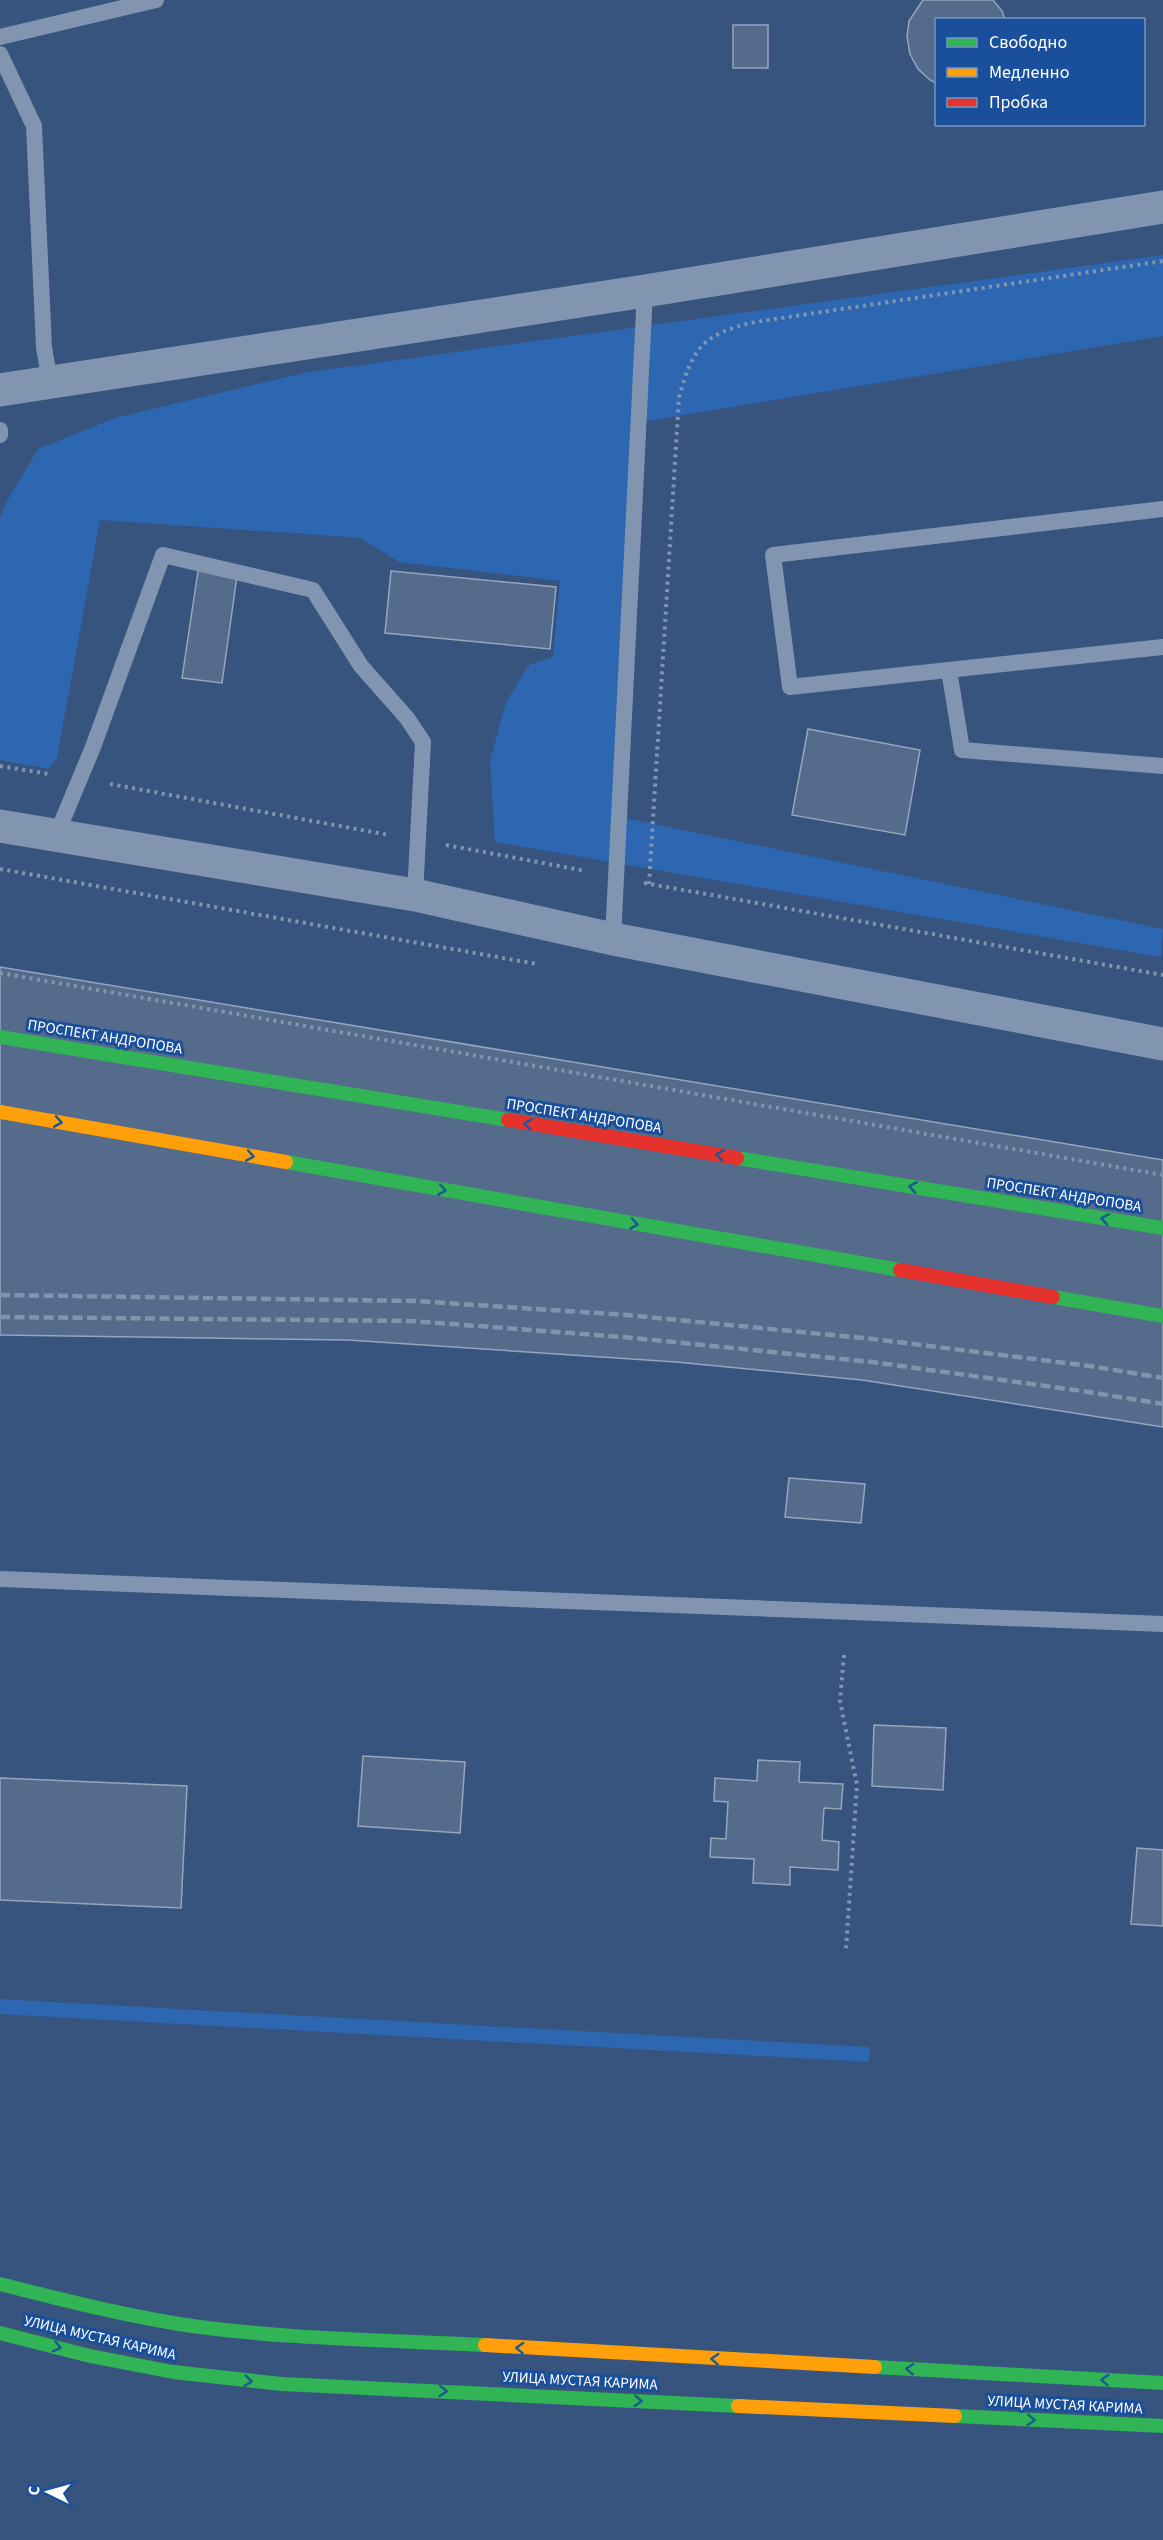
<svg xmlns="http://www.w3.org/2000/svg" width="1163" height="2540" viewBox="0 0 1163 2540" font-family="'Source Sans 3',sans-serif">
	<style>
		.green { fill: #2d66b1 }
		.building { fill: #546b8c; stroke: #95a6bd; stroke-width: 1.5 }
		.lines { fill: none; stroke-linecap: round; stroke-linejoin: round }
		.path { stroke: #8195b0; stroke-width: 4; stroke-dasharray: 3 4.5; stroke-linecap: butt }
		.lane { stroke: #8195b0; stroke-width: 16 }
		.street { stroke: #8195b0; stroke-width: 33 }
		.fast { stroke: #30b455; stroke-width: 14 }
		.slow { stroke: #ff9f0a; stroke-width: 14 }
		.jam { stroke: #e5322d; stroke-width: 14 }
		.rail { stroke: #8194ae; stroke-width: 4.5; stroke-dasharray: 10 4.5; stroke-linecap: butt }
		.oneway { stroke: #1b5994 }
		.labels { text-anchor: middle; dominant-baseline: central; stroke-width: 6; stroke-linejoin: round; paint-order: stroke }
		.street-label { font-size: 15px; fill: #fff; stroke: #194f9b }
	</style>
	<rect width="100%" height="100%" fill="#36547e"/>
	<g class="green">
		<path d="M1163 255V336L635 423 620 817 1163 929 1161 957 495 842 490 761 506 702 529 665 553 657 560 581 399 562 361 538 100 520 57 758 49 769 0 760V517L7 501 38 449 115 418 303 373Z"/>
		<path d="M0 1999 869 2047V2062L0 2014Z"/>
	</g>
	<g class="building">
		<path d="M923 0H993L1002 11 1005 20H936V83L930 80 918 69 910 54 907 37 909 21Z"/>
		<rect x="733" y="25" width="35" height="43"/>
		<path d="M198 571 237 576 222 683 182 678Z"/>
		<path d="M391 571 556 587 550 649 385 633Z"/>
		<path d="M808 729 920 750 905 835 792 815Z"/>
		<path d="M0 967 1163 1160V1427L862 1380 676 1362 348 1340 0 1335Z"/>
		<path d="M789 1478 865 1484 861 1523 785 1517Z"/>
		<path d="M874 1725 946 1728 943 1790 872 1786Z"/>
		<path d="M363 1756 465 1762 460 1833 358 1826Z"/>
		<path d="M758 1760 800 1762 799 1782 843 1784 841 1809 824 1808 822 1840 839 1842 838 1870 790 1867V1885L753 1883 754 1859 710 1857 711 1838 726 1839 728 1802 714 1801 715 1778 757 1781Z"/>
		<path d="M0 1778 187 1786 181 1908 0 1900Z"/>
		<path d="M1137 1848 1163 1850V1926L1131 1924Z"/>
	</g>
	<g class="lines">
		<g class="path">
			<path d="M0 766 49 774"/>
			<path d="M110 784 389 835"/>
			<path d="M446 845 586 871"/>
			<path d="M0 869 537 964"/>
			<path d="M644 883 1163 975"/>
			<path d="M649 884 679 397C693 347 703 334 755 322L1163 261"/>
			<path d="M0 973 1163 1175"/>
			<path d="M844 1655 840 1701 857 1785 846 1949"/>
		</g>
		<g class="lane">
			<path d="M0 37 156 0"/>
			<path d="M0 54 34 126 44 347 50 382"/>
			<path d="M0 430V435"/>
			<path d="M1163 509 773 555 790 687 1163 647"/>
			<path d="M949 670 962 750 1163 766"/>
			<path d="M56 836 93 747 163 555 313 590 361 666 407 718 423 742 415 895"/>
			<path d="M613 939 645 291"/>
			<path d="M0 1579 1163 1624"/>
		</g>
		<g class="street">
			<path d="M0 390 645 291 1163 207"/>
			<path d="M0 826 415 895 613 939 1163 1044"/>
		</g>
		<g class="fast">
			<path d="M0 1037 508 1120"/>
			<path d="M737 1158 1163 1228"/>
			<path d="M286 1162 900 1270"/>
			<path d="M1053 1297 1163 1316"/>
			<path d="M0 2284C59 2299 118 2314 179 2324 277 2339 385 2340 485 2345"/>
			<path d="M0 2333 90 2356 173 2372 282 2384 738 2406"/>
			<path d="M875 2367 1163 2383"/>
			<path d="M955 2416 1163 2426"/>
		</g>
		<g class="slow">
			<path d="M0 1112 286 1162"/>
			<path d="M485 2345 875 2367"/>
			<path d="M738 2406 955 2416"/>
		</g>
		<g class="jam">
			<path d="M508 1120 737 1158"/>
			<path d="M900 1270 1053 1297"/>
		</g>
		<g class="rail">
			<path d="M0 1295 415 1301 627 1315 873 1339 1090 1366 1163 1378"/>
			<path d="M0 1317 412 1321 623 1337 872 1362 1082 1391 1163 1404"/>
		</g>
	</g>
	<defs><path id="oneway-chevron" d="M-2-3.5L2.5 0L-2 3.5" fill="none" stroke-width="1.6" stroke-linecap="round" stroke-linejoin="round" transform="scale(1.5)"/></defs>
	<g class="oneway">
		<use href="#oneway-chevron" transform="translate(58 1122) rotate(10)"/>
		<use href="#oneway-chevron" transform="translate(528 1124) rotate(-171)"/>
		<use href="#oneway-chevron" transform="translate(720 1155) rotate(-171)"/>
		<use href="#oneway-chevron" transform="translate(250 1156) rotate(10)"/>
		<use href="#oneway-chevron" transform="translate(913 1187) rotate(-171)"/>
		<use href="#oneway-chevron" transform="translate(442 1190) rotate(10)"/>
		<use href="#oneway-chevron" transform="translate(1105 1219) rotate(-171)"/>
		<use href="#oneway-chevron" transform="translate(634 1224) rotate(10)"/>
		<use href="#oneway-chevron" transform="translate(57 2347) rotate(14)"/>
		<use href="#oneway-chevron" transform="translate(520 2348) rotate(-177)"/>
		<use href="#oneway-chevron" transform="translate(715 2359) rotate(-177)"/>
		<use href="#oneway-chevron" transform="translate(910 2369) rotate(-177)"/>
		<use href="#oneway-chevron" transform="translate(1105 2380) rotate(-177)"/>
		<use href="#oneway-chevron" transform="translate(248 2381) rotate(6)"/>
		<use href="#oneway-chevron" transform="translate(443 2391) rotate(3)"/>
		<use href="#oneway-chevron" transform="translate(638 2401) rotate(3)"/>
		<use href="#oneway-chevron" transform="translate(1031 2420) rotate(3)"/>
	</g>
	<g class="labels">
		<g class="street-label">
			<text transform="translate(105 1037) rotate(9)">ПРОСПЕКТ АНДРОПОВА</text>
			<text transform="translate(584 1116) rotate(9)">ПРОСПЕКТ АНДРОПОВА</text>
			<text transform="translate(1064 1195) rotate(9)">ПРОСПЕКТ АНДРОПОВА</text>
			<text transform="translate(100 2338) rotate(13)">УЛИЦА МУСТАЯ КАРИМА</text>
			<text transform="translate(580 2381) rotate(3)">УЛИЦА МУСТАЯ КАРИМА</text>
			<text transform="translate(1065 2405) rotate(3)">УЛИЦА МУСТАЯ КАРИМА</text>
		</g>
	</g>
	<rect x="935" y="18" width="210" height="108" fill="#194f9b" stroke="#7595c3" stroke-width="1.5"/>
	<rect x="947" y="38" width="30" height="9" fill="#30b455" stroke="#7595c3" stroke-width="1.5"/>
	<text x="989" y="48" font-size="18" fill="#ffffff">Свободно</text>
	<rect x="947" y="68" width="30" height="9" fill="#ff9f0a" stroke="#7595c3" stroke-width="1.5"/>
	<text x="989" y="78" font-size="18" fill="#ffffff">Медленно</text>
	<rect x="947" y="98" width="30" height="9" fill="#e5322d" stroke="#7595c3" stroke-width="1.5"/>
	<text x="989" y="108" font-size="18" fill="#ffffff">Пробка</text>
	<g transform="translate(48 2492) rotate(275)" stroke="#194f9b" stroke-width="4.5" paint-order="stroke">
	<path d="M0-4.5L10 22L0 15L-10 22Z" fill="#ffffff"/>
	<text y="-9" font-size="16" font-weight="bold" text-anchor="middle" fill="#ffffff">С</text>
	</g>
</svg>
